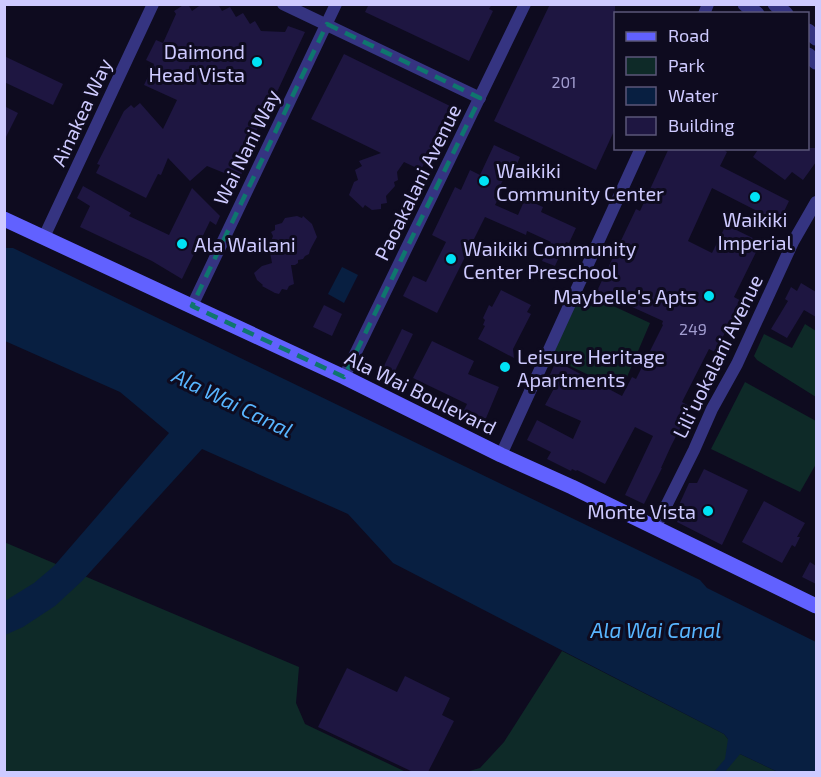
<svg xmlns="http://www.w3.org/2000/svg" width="821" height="777" viewBox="0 0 821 777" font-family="'Exo 2',sans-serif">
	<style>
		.green { fill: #0e2a28 }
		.water { fill: #081f41 }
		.building { fill: #1e1641 }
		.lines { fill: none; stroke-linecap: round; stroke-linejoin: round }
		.minor { stroke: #353481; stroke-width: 12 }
		.tertiary { stroke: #353481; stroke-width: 15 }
		.secondary { stroke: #6161ff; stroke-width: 15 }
		.marked { fill: none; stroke: #0f766e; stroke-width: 4.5; stroke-dasharray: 12 8; stroke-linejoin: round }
		.poi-dot { fill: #00e2f5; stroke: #0e0b1f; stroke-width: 2 }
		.labels { text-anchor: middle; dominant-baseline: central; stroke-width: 6; stroke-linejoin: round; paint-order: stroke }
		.number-label { font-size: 16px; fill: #a29dd0 }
		.poi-label { font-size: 20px; fill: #cecaff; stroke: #0e0b1f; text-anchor: start }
		.street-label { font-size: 20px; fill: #cecaff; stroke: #0e0b1f }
		.water-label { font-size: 21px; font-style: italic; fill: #58b5ff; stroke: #0e0b1f }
	</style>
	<rect width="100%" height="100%" fill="#0e0b1f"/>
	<g class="green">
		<path d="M581 291 650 323 627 377 621 375 614 387 549 356Z"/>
		<path d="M805 324 816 331V397L757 360 754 356 764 334 792 348Z"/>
		<path d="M745 382 816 421V464L800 492 711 449Z"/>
		<path d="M4 542 299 667 296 703 305 724 406 772H5Z"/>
		<path d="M562 651 724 734 740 754 778 772H466L480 768 504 742Z"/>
	</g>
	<g class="water">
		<path d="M4 248H13L700 580 707 588 816 642V772H778L740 754 725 772H714L725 759 728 739 724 734 393 563 348 514 202 449 82 581 55 606 23 627 5 635V601L34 583 54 566 169 433 120 392 5 341Z"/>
		<path d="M342 267 358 275 344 303 328 294Z"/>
	</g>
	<g class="building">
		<path d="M185 4H188L192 11 202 4H218L222 11 230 7 236 17 243 13 250 24 255 21 261 31 285 32 288 26 305 32 270 107 272 108 266 118 263 116 250 146 254 148 239 179 207 166 190 181 168 158 161 175 158 174 146 198 96 173 100 165 97 164 124 111 131 105 134 108 140 103 163 129 177 100 144 85 154 64 146 60 156 40 163 43 176 14 174 11Z"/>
		<path d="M369 4H492L489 9 493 11 469 61 365 12Z"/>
		<path d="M550 4H615V129L596 170 494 121Z"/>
		<path d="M344 54 452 107 421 170 404 162 397 172 398 180 394 182 395 186 386 196 387 203 381 204V209L372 210 365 205 363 208 349 195 354 182 358 180 355 170 362 166 359 161 381 153 311 119Z"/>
		<path d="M4 56 63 84 53 105 4 82Z"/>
		<path d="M4 106 18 113 4 141Z"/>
		<path d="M494 145 520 157 515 169 510 166 494 198 498 199 495 205 518 215 525 199 543 207 541 212 576 228 569 243 566 242 555 266 542 261 551 242 527 231 526 235 485 217 437 313 403 296 413 276 426 282 446 242 432 235 455 187 461 190 470 170 480 175Z"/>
		<path d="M669 148H721L727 152 720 166 789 201 779 222 712 188 688 241 712 253 726 225 761 242 734 297 743 302 734 320 732 319 715 352 709 349 682 402 691 407 671 446 661 468H662L644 504 625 495 653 436 635 427 605 484 577 470 576 471 572 469 571 471 547 459 551 452 527 440 537 420 573 439 581 421 545 405 557 383 548 379 556 361 622 396 632 377 636 379 663 325 662 324 663 321 597 291 636 209 640 211Z"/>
		<path d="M759 148H816V162L803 180 792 172 785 180 753 157Z"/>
		<path d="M83 186 131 213 129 216 169 235 192 188 220 216 216 225 210 221 182 279 152 261 80 227 90 206 77 198Z"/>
		<path d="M297 216 302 218 303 216 312 224 317 237 310 250 309 254 305 256 303 259 298 260V263L295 265H291L294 284 289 286 287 290 282 289 279 294 275 293 262 286 263 285 257 280 254 273 262 266 272 263 269 247 273 236 271 232 275 230V225L282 223 285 218Z"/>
		<path d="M801 283 816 292V317L804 310 787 338 771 329 788 301 785 299 791 287 797 291Z"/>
		<path d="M501 290 531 305 527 312 531 314 513 349 514 358 478 339 485 326 483 325 485 320 483 318 489 305 492 307Z"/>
		<path d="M324 305 342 314 332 336 313 327Z"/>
		<path d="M402 329 413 334 393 375 382 370Z"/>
		<path d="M432 341 474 361 468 374 499 387 484 423 462 414 467 404 413 378Z"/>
		<path d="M704 469 748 490 722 545 677 522 678 518 674 516 689 483H697Z"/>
		<path d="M764 501 805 523 797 537H800L795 547 792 545 782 563 742 542Z"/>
		<path d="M810 562 816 566V584L802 577Z"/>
		<path d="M347 668 397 692 405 676 450 698 442 715 454 721 428 772H413L318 727Z"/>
	</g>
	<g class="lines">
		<g class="minor">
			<path d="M283 4 480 98"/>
			<path d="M704 14 708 4"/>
			<path d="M44 237 153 4"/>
			<path d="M192 306 336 4"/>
			<path d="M344 377 525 4"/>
			<path d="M501 455 641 148"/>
			<path d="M655 528 694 450 712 409 737 364 793 242 816 202"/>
		</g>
		<g class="tertiary">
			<path d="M745 4 757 14"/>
			<path d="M775 4 786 14"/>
			<path d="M808 31 816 38"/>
			<path d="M808 55 816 62"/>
		</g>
		<path class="secondary" d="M4 219 344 377 501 455 572 487 816 606"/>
	</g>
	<path class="marked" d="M327 24 480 98 344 377 192 306Z"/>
	<g class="poi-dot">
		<circle cx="257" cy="62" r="6"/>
		<circle cx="484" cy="181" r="6"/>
		<circle cx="755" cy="197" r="6"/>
		<circle cx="182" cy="244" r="6"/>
		<circle cx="451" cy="259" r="6"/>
		<circle cx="709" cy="296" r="6"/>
		<circle cx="505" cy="367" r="6"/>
		<circle cx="708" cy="511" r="6"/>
	</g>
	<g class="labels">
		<g class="number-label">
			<text x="564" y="81">201</text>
			<text x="693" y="328">249</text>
		</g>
		<g class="poi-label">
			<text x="245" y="51" text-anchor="end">Daimond<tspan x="245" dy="23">Head Vista</tspan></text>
			<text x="496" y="170">Waikiki<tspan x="496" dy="23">Community Center</tspan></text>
			<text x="755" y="219" text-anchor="middle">Waikiki<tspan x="755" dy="23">Imperial</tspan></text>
			<text x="194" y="244">Ala Wailani</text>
			<text x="463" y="248">Waikiki Community<tspan x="463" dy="23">Center Preschool</tspan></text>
			<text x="697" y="296" text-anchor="end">Maybelle's Apts</text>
			<text x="517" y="356">Leisure Heritage<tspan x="517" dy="23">Apartments</tspan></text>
			<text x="696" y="511" text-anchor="end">Monte Vista</text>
		</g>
		<g class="street-label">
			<text transform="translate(81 112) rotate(-65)">Ainakea Way</text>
			<text transform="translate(246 147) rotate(-64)">Wai Nani Way</text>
			<text transform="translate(417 182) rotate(-64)">Paoakalani Avenue</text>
			<text transform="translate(717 356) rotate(-64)">Liliʻuokalani Avenue</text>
			<text transform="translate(421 392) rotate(26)">Ala Wai Boulevard</text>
		</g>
		<g class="water-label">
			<text transform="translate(233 402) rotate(26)">Ala Wai Canal</text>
			<text x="656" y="629">Ala Wai Canal</text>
		</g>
	</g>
	<rect width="821" height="777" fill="none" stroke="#cecaff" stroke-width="12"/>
	<rect x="614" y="12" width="195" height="138" fill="#0e0b1f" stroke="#5b5779" stroke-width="1.5"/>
	<rect x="626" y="32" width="30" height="9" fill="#6161ff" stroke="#5b5779" stroke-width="1.5"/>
	<text x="668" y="42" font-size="18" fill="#cecaff">Road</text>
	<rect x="626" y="57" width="30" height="18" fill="#0e2a28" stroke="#5b5779" stroke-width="1.5"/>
	<text x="668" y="72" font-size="18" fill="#cecaff">Park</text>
	<rect x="626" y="87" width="30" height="18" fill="#081f41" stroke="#5b5779" stroke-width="1.5"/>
	<text x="668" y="102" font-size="18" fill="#cecaff">Water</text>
	<rect x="626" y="117" width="30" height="18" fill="#1e1641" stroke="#5b5779" stroke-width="1.5"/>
	<text x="668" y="132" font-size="18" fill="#cecaff">Building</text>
</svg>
